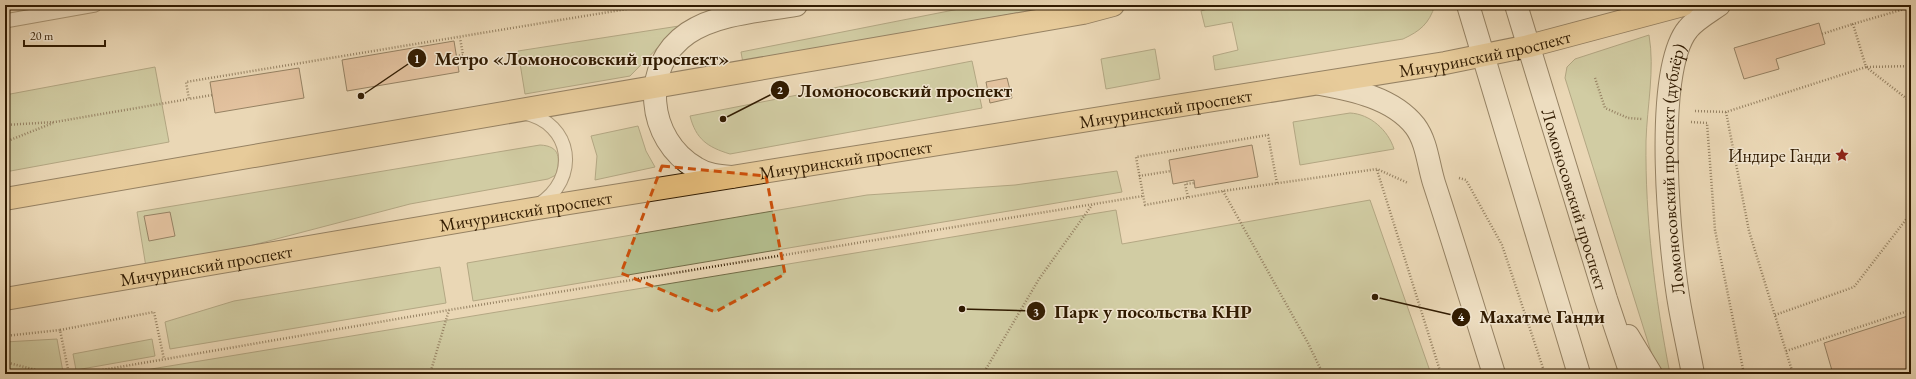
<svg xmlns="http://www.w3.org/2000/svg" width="1916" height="379" viewBox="0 0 1916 379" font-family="'EB Garamond',serif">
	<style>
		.green { fill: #b4bf8f; stroke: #726d48 }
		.building { fill: #dca986; stroke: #311b01 }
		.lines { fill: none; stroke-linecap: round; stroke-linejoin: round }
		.service-casing { stroke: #5f4a2e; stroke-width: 15 }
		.secondary-casing { stroke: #311b01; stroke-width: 24 }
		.primary-casing { stroke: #311b01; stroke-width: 24 }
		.path { stroke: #311b01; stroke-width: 2.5; stroke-dasharray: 1 2; stroke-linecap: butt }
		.service { stroke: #f1e5cf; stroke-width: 13 }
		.secondary { stroke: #f1e5cf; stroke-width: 22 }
		.primary { stroke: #e5bc7a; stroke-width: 22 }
		.marked { fill: none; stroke: #cd500a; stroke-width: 3; stroke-dasharray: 8 5; stroke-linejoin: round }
		.labels { text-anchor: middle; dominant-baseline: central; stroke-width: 3; stroke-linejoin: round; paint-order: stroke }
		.street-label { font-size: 18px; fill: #311b01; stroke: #f1e5cf }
		.poi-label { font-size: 18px; fill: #311b01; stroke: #f1e5cf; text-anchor: end }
		.leader { fill: none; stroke: #311b01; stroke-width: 1.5 }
		.callout-dot { fill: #311b01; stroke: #f1e5cf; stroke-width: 1.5 }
		.mark-label { font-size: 12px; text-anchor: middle; font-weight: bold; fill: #fff }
		.callout-label { font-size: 19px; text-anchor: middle; font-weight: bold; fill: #311b01; stroke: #f1e5cf; stroke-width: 3; stroke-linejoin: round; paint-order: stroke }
	</style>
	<rect width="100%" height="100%" fill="#ead7b5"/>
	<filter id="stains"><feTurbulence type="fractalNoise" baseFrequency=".005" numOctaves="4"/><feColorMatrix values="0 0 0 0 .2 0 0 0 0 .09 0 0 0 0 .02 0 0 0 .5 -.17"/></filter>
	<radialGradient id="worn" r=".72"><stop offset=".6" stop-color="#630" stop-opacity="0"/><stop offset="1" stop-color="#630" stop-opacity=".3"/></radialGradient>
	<g class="green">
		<path d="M979 5H1060L743 63 741 52Z"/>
		<path d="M1221 5H1435C1429 24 1420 31 1403 39L1215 70 1213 56 1238 50 1232 22 1205 27 1201 11Z"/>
		<path d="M679 26 630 76 525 94 518 51Z"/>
		<path d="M1649 35C1655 70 1647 106 1646 141 1645 219 1655 297 1670 374H1658L1565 78 1567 67 1575 59Z"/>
		<path d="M1155 49 1160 79 1106 89 1101 59Z"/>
		<path d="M972 61 982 108 730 154C707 147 696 139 690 116Z"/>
		<path d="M155 67 169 142 5 172V95Z"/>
		<path d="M1350 113C1370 114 1388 130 1394 149L1300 165 1293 122Z"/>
		<path d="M638 126 646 151 655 167 595 180 597 156 591 136Z"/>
		<path d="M540 145C561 146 560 159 556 175L548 179 410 204 238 249 146 267 137 212Z"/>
		<path d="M1117 171 1122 192 473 301 467 263 867 195 1015 185Z"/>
		<path d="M1370 200 1431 374H121L1116 210 1122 244Z"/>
		<path d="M440 267 446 303 170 349 165 322 234 301Z"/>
		<path d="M57 339 63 372 49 374H5V342Z"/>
		<path d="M152 339 155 356 76 370 73 354Z"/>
	</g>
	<g class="building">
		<path d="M1819 23 1825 44 1776 59 1779 69 1744 79 1734 48Z"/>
		<path d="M454 41 459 72 347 91 342 60Z"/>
		<path d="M299 68 304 98 215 113 210 82Z"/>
		<path d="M1007 78 1012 98 990 103 986 82Z"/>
		<path d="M1252 145 1258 177 1195 188 1194 180 1173 184 1169 160Z"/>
		<path d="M170 212 175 236 149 241 144 216Z"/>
		<path d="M1911 315V374H1833L1824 343Z"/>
	</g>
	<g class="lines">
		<defs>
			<g id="service">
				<path d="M5 21 95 5"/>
				<path d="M524 113C573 123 580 179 538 205"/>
			</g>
			<g id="secondary">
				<path d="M1468 5 1579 374"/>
				<path id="s1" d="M1516 5 1606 299 1631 374"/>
				<path d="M1320 84C1353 90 1393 98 1415 126 1427 142 1428 164 1434 183 1455 247 1474 310 1494 374"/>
				<path d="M731 177C719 176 707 175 696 168 647 140 639 66 688 33 718 13 761 11 796 5"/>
				<path d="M1628 336 1651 374"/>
				<path id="s2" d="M1693 374C1689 352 1684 330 1680 308 1670 253 1652 72 1688 29 1695 20 1709 12 1719 5"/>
			</g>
			<g id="primary">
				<path d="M5 199 1083 13 1113 5"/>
				<path id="s3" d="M5 299 532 209 1445 63 1529 46 1683 5"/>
			</g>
		</defs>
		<use href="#service" class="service-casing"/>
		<use href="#secondary" class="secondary-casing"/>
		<use href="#primary" class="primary-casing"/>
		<g class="path">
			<path d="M1822 34 1853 24"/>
			<path d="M456 56 463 55 460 38"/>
			<path d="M1866 67 1911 102"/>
			<path d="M1867 67 1911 66"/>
			<path d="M1595 78 1605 108 1628 118 1642 119"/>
			<path d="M212 95 189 99 186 82 651 5"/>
			<path d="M1695 111 1726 112 1866 67 1853 24 1911 7"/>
			<path d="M1726 112 1749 231 1793 374"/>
			<path d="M1691 122 1707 123 1715 230 1744 374"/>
			<path d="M5 125 55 122 189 99"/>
			<path d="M5 142 53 123"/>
			<path d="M1377 170 1441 374"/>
			<path d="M1139 176 1171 171"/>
			<path d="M1459 178 1466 180 1502 245 1545 374"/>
			<path d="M1277 183 1268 135 1136 157 1145 205 1223 191 1377 169 1408 183"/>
			<path d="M1223 191 1308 343 1323 374"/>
			<path d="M1188 197 1185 184 1194 183"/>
			<path d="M1775 315 1854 287 1911 213"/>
			<path d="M5 336 60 330"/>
			<path d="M1786 351 1911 310"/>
			<path d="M5 362 52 374"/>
			<path d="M69 374 60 330 154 312 164 359"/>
			<path d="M79 374 449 310 1143 196"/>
			<path d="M430 374 449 310"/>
			<path d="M983 374 1039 279 1092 205"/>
		</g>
		<use href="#service" class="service"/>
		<use href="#secondary" class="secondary"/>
		<use href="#primary" class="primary"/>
	</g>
	<path d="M0 0H1916V379H0ZM662 166 766 176 785 274 715 312 621 273Z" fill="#ead7b5" fill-opacity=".55" fill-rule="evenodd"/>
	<path class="marked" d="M662 166 766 176 785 274 715 312 621 273Z"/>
	<defs>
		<symbol id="sight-bare" viewBox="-9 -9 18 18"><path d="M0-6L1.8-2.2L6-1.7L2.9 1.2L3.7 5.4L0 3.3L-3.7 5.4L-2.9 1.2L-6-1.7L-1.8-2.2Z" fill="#8f2418" stroke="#f1e5cf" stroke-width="2.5" paint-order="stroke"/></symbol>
	</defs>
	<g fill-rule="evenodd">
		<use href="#sight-bare" x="1832" y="145" width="20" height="20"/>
	</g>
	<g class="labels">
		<g class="street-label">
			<text stroke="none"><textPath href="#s3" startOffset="1500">Мичуринский проспект</textPath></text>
			<text stroke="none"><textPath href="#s3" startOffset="1176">Мичуринский проспект</textPath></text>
			<text stroke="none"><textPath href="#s3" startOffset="852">Мичуринский проспект</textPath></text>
			<text stroke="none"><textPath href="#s2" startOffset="207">Ломоносовский проспект (дублёр)</textPath></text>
			<text stroke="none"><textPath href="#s1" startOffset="203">Ломоносовский проспект</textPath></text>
			<text stroke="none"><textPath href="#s3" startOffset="528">Мичуринский проспект</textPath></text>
			<text stroke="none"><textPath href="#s3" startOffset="204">Мичуринский проспект</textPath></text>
		</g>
		<g class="poi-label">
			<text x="1831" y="155">Индире Ганди</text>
		</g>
	</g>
	<path class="leader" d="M361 96L417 58M723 119L780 90M962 309L1036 311M1375 297L1461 317"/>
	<g class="callout-dot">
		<circle cx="361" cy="96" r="4"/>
		<circle cx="723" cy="119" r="4"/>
		<circle cx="962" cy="309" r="4"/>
		<circle cx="1375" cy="297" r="4"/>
		<circle cx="417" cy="58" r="10"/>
		<circle cx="780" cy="90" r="10"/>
		<circle cx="1036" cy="311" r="10"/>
		<circle cx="1461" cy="317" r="10"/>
	</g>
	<g class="mark-label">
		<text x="417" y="63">1</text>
		<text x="780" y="94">2</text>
		<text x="1036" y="316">3</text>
		<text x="1461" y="321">4</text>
	</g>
	<g class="callout-label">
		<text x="582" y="65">Метро «Ломоносовский проспект»</text>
		<text x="905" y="97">Ломоносовский проспект</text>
		<text x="1153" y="318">Парк у посольства КНР</text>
		<text x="1542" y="323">Махатме Ганди</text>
	</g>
	<rect width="1916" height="379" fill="none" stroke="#ead7b5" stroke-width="20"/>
	<rect x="6" y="6" width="1904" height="367" fill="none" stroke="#311b01" stroke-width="2"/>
	<rect x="10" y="10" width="1896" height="359" fill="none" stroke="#311b01"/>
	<path d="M24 40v6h81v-6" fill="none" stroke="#311b01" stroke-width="2"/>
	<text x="30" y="40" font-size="12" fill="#311b01" stroke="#f1e5cf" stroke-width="3" paint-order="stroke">20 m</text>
	<rect width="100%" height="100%" filter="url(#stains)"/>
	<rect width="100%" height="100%" fill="url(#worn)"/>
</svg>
